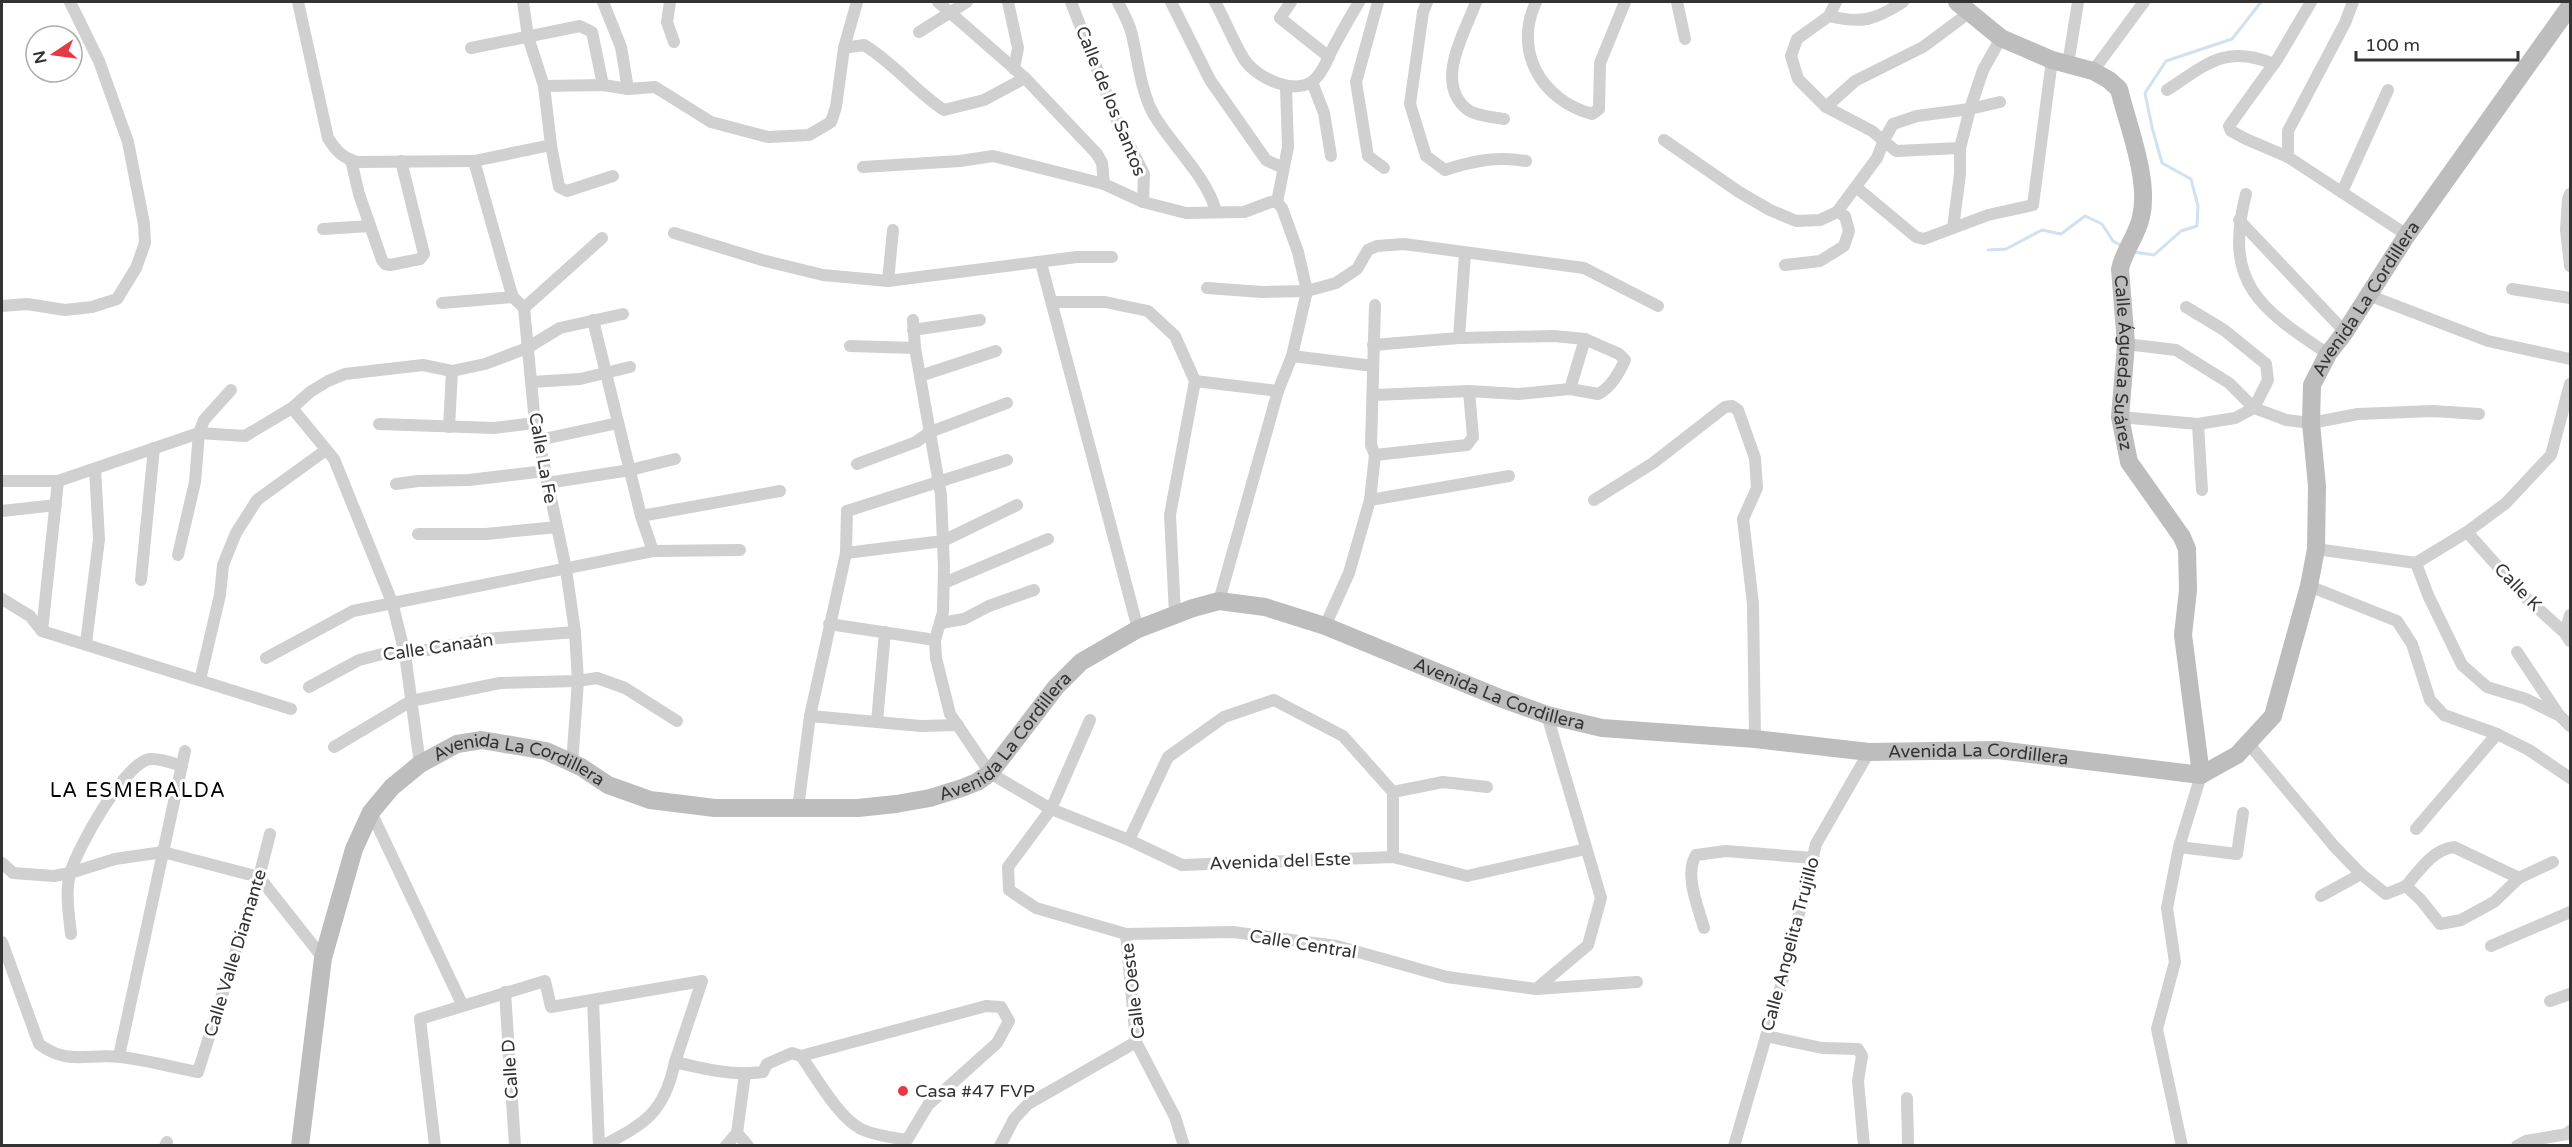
<svg xmlns="http://www.w3.org/2000/svg" width="2572" height="1147" viewBox="0 0 2572 1147" font-family="'Varela Round',sans-serif">
	<style>
		.lines { fill: none; stroke-linecap: round; stroke-linejoin: round }
		.stream { stroke: #cfe2ee; stroke-width: 3 }
		.street { stroke: #d0d0d0; stroke-width: 12 }
		.secondary { stroke: #bdbdbd; stroke-width: 18 }
		.poi-dot { fill: #e63946; stroke: #fff; stroke-width: 2 }
		.labels { text-anchor: middle; dominant-baseline: central; stroke-width: 6; stroke-linejoin: round; paint-order: stroke }
		.street-label { font-size: 18px; fill: #333; stroke: #fff }
		.poi-label { font-size: 18px; fill: #333; stroke: #fff; text-anchor: start }
		.neighbourhood-label { font-size: 20px; letter-spacing: 1.5px; fill: #000; stroke: #fff }
	</style>
	<rect width="100%" height="100%" fill="#fff"/>
	<g class="lines">
		<g class="stream">
			<path d="M1988 250 2006 249 2042 230 2061 234 2085 216 2102 224 2113 241 2122 246"/>
			<path d="M2134 252 2154 255 2181 231 2197 226 2198 206 2191 179 2162 163 2152 127 2145 93 2166 61 2232 39 2261 2"/>
		</g>
		<g class="street">
			<path d="M298 2 328 138C336 151 343 158 357 162L474 161 551 145 544 86 528 37 523 2"/>
			<path d="M603 2 621 47 628 89"/>
			<path d="M670 2 667 22 674 42"/>
			<path d="M938 2 1025 78 1097 154 1102 163 1104 184"/>
			<path d="M1008 2 1018 48 1014 69"/>
			<path d="M1071 2 1118 123 1144 174 1143 202"/>
			<path d="M1118 2C1122 11 1128 21 1131 31 1138 58 1140 90 1154 115 1173 147 1205 174 1216 211"/>
			<path d="M1171 2 1210 80 1266 160 1283 168"/>
			<path d="M1215 2C1225 20 1233 41 1244 59 1256 78 1298 98 1316 78 1323 71 1326 63 1330 54 1339 36 1349 19 1359 2"/>
			<path d="M1291 2 1280 18 1329 57"/>
			<path d="M1378 2 1356 82 1368 156 1384 168"/>
			<path d="M1427 2 1423 12 1410 104 1426 156 1445 170C1472 161 1497 156 1526 161"/>
			<path d="M1476 2C1465 33 1433 83 1468 110 1476 116 1494 117 1504 119"/>
			<path d="M1536 2C1513 51 1541 100 1592 114L1599 109 1600 63 1625 2"/>
			<path d="M1677 2 1685 39"/>
			<path d="M1836 2 1829 16 1797 39 1791 56 1798 79 1826 107 1872 131 1896 151 1960 148"/>
			<path d="M2311 2 2278 58 2229 126 2231 131 2246 139 2288 157 2407 235"/>
			<path d="M1829 16C1862 24 1875 20 1903 2"/>
			<path d="M919 32 967 2"/>
			<path d="M471 48 580 26 592 32 603 85"/>
			<path d="M844 48 864 45C894 63 915 91 944 110L984 100 1025 78"/>
			<path d="M2068 64 2078 2"/>
			<path d="M2093 71 2144 2"/>
			<path d="M1312 82 1324 113 1331 156"/>
			<path d="M544 86 603 85 628 89 655 87 711 122 768 137 809 135 831 122 836 107 844 48 857 2"/>
			<path d="M2167 90C2207 64 2225 44 2274 64"/>
			<path d="M1826 107 1855 81 1923 47 1970 12"/>
			<path d="M1664 140 1739 192 1770 210 1796 221 1820 220 1837 212 1877 158 1884 140 1893 124 1917 116 1970 109 2000 102"/>
			<path d="M551 145 559 187 567 191 613 176"/>
			<path d="M2288 157V131L2345 23 2353 2"/>
			<path d="M351 160 359 194 382 260 385 264 390 265 420 259 424 254 401 161"/>
			<path d="M474 161 510 288 513 297 524 308 535 423 566 569 575 632 578 681 572 764"/>
			<path d="M863 167 960 161 993 156 1104 184 1143 202 1186 213 1244 212 1271 202H1277L1282 208 1298 252 1307 291 1292 356 1278 391 1219 601"/>
			<path d="M1856 187 1916 237 1924 239 1988 215 2033 205 2052 60"/>
			<path d="M2342 192 2388 90"/>
			<path d="M2246 194C2223 283 2259 308 2328 354"/>
			<path d="M2570 194 2568 199 2566 230 2570 266"/>
			<path d="M1277 202 1288 147 1286 87"/>
			<path d="M2239 220 2345 332"/>
			<path d="M1953 228 1960 174V148L1970 109 1983 70 2001 38"/>
			<path d="M323 229 370 226"/>
			<path d="M674 233 762 260 823 275 888 281 893 230"/>
			<path d="M1041 263 1138 629"/>
			<path d="M1785 265 1820 261 1844 246 1849 231 1845 216 1837 212"/>
			<path d="M888 281 1077 257H1112"/>
			<path d="M1207 288 1262 292 1307 291 1336 283 1357 269 1368 250 1377 246 1404 244 1584 268 1658 306"/>
			<path d="M2512 289 2570 298"/>
			<path d="M2368 295 2488 341 2570 359"/>
			<path d="M1052 302H1105L1148 311 1175 336 1195 381 1170 515 1175 614"/>
			<path d="M442 303 513 297"/>
			<path d="M1375 305 1371 445 1375 455 1467 445 1473 437 1469 391"/>
			<path d="M2 306 27 304 65 310 92 307 117 299 136 268 145 243 144 224 128 142 99 61 70 2"/>
			<path d="M524 308 602 238"/>
			<path d="M593 320 641 516 653 551"/>
			<path d="M913 320 915 348 941 495 944 567 943 612 935 640 936 658 950 714 990 773 1051 809 1129 840 1182 865 1393 857 1467 876 1586 849"/>
			<path d="M913 330 980 320"/>
			<path d="M1459 338 1465 253"/>
			<path d="M2126 344 2176 350 2229 383 2254 408 2286 420 2311 423 2358 414 2433 411 2479 414"/>
			<path d="M1373 345 1459 338 1554 336 1585 339 1619 354 1625 360C1619 373 1611 388 1598 394L1570 389 1518 394 1469 391 1374 395"/>
			<path d="M850 346 915 348"/>
			<path d="M1292 356 1373 366"/>
			<path d="M920 376 996 351"/>
			<path d="M1195 381 1278 391"/>
			<path d="M531 382 580 379 630 367"/>
			<path d="M1570 389 1585 339"/>
			<path d="M292 408 334 459 392 602 405 654 420 764"/>
			<path d="M2120 417 2198 424 2235 418 2254 408 2268 380 2266 364 2224 330 2186 307"/>
			<path d="M379 424 494 428 535 423"/>
			<path d="M2198 424 2202 490"/>
			<path d="M449 427 452 371"/>
			<path d="M539 440 618 423"/>
			<path d="M857 464 916 442 930 432 1007 403"/>
			<path d="M2 481H58L199 433 245 436 292 408 310 392 328 381 345 374 423 365 452 371 485 364 527 348 560 328 623 314"/>
			<path d="M547 483 630 470 675 459"/>
			<path d="M396 484 418 481 469 480 545 471"/>
			<path d="M1370 500 1509 476"/>
			<path d="M1594 500 1653 463 1725 407 1732 406 1738 410 1755 458 1757 488 1743 519 1753 604 1755 739"/>
			<path d="M2 511 56 505"/>
			<path d="M641 516 780 491"/>
			<path d="M2467 532 2524 596 2565 633 2570 641"/>
			<path d="M418 534H486L557 527"/>
			<path d="M2316 549 2416 563"/>
			<path d="M846 553 943 541 1017 505"/>
			<path d="M178 555 195 482 199 433 204 420 231 390"/>
			<path d="M2416 563 2467 532 2506 503 2551 455 2570 384"/>
			<path d="M2416 563 2428 595 2462 665 2487 687 2526 699 2560 716 2570 726"/>
			<path d="M141 580 154 448"/>
			<path d="M944 583 1048 539"/>
			<path d="M2309 586 2397 621 2412 644 2430 700 2444 715 2497 734 2529 750 2570 778"/>
			<path d="M2 599 30 616 42 631 291 709"/>
			<path d="M941 623 964 619 989 606 1034 590"/>
			<path d="M829 624 935 640"/>
			<path d="M1325 626 1349 573 1370 500 1375 455"/>
			<path d="M42 631 58 481"/>
			<path d="M2565 633 2570 615"/>
			<path d="M86 643 99 539 95 469"/>
			<path d="M2517 652 2559 715"/>
			<path d="M266 658 353 611 653 551 740 550"/>
			<path d="M200 680 220 595 223 565 236 533 257 500 326 450"/>
			<path d="M309 687 359 660 390 652 405 654 486 639 575 632"/>
			<path d="M810 716 921 726 958 725"/>
			<path d="M1090 720 1051 809 1008 867 1009 890 1036 908 1126 934 1233 932 1337 946 1447 977 1536 989 1637 982"/>
			<path d="M877 722 885 632"/>
			<path d="M2248 743 2334 846 2361 874 2386 894 2406 886 2421 900 2440 924 2461 920 2494 902 2519 878 2553 862"/>
			<path d="M334 747 411 701 500 683 578 681 597 678 625 688 677 721"/>
			<path d="M1393 792 1443 782 1487 787"/>
			<path d="M798 808 810 716 846 553 847 511 1007 460"/>
			<path d="M371 812 462 1004"/>
			<path d="M2416 829 2497 734"/>
			<path d="M1129 840 1168 757 1224 717 1274 700 1343 736 1393 792V857"/>
			<path d="M2179 847 2237 854 2243 813"/>
			<path d="M2 863 13 873 54 876 70 873 115 859 163 852 259 877 323 958"/>
			<path d="M2406 886C2420 870 2432 850 2454 847L2519 878"/>
			<path d="M2321 896 2361 874"/>
			<path d="M1704 928C1698 907 1684 874 1696 855L1726 851 1813 858"/>
			<path d="M71 934C69 915 65 893 70 874 76 850 125 762 150 759 160 758 173 763 182 766"/>
			<path d="M1126 934 1136 1042 1175 1117 1184 1146"/>
			<path d="M2 942 39 1044C68 1066 88 1053 120 1057 146 1060 172 1067 198 1072L259 877 270 834"/>
			<path d="M2491 946 2570 912"/>
			<path d="M1536 989 1588 945 1601 898 1547 715"/>
			<path d="M505 992 515 1146"/>
			<path d="M593 1000 599 1146"/>
			<path d="M2550 1001 2570 994"/>
			<path d="M1766 1036 1822 1048 1858 1049 1862 1056 1858 1081 1864 1146"/>
			<path d="M119 1056 185 751"/>
			<path d="M1907 1098 1908 1146"/>
			<path d="M737 1133 748 1146"/>
			<path d="M165 1146 167 1142"/>
			<path d="M435 1146 420 1019 545 981 551 1007 702 981 675 1062"/>
			<path d="M602 1146C646 1123 664 1113 675 1062 704 1069 732 1076 763 1072L767 1064 792 1053 801 1056 986 1006 1001 1007 1009 1021 997 1043 928 1105 907 1140C892 1137 875 1136 861 1129 838 1117 817 1078 801 1056"/>
			<path d="M726 1146 737 1133 745 1074"/>
			<path d="M1000 1146 1014 1119 1028 1104 1136 1042"/>
			<path d="M1734 1146 1785 972 1816 844 1869 752"/>
			<path d="M2182 1146 2157 1029 2175 962 2167 908 2179 847 2201 775"/>
			<path d="M2517 1146 2526 1141 2567 1134 2570 1131"/>
		</g>
		<g class="secondary">
			<path id="s1" d="M1957 2 2001 38 2052 60 2093 71 2109 80 2119 89C2128 126 2150 180 2141 217 2137 236 2124 250 2120 269L2126 344 2120 417 2129 462 2182 537 2187 549 2188 590 2183 635 2201 775"/>
			<path id="s2" d="M300 1146 323 958 354 849 371 812 392 787 420 764 457 744 482 740 546 751 581 767 608 785 650 800 715 808H858L896 804 930 798 962 788 977 782 990 773 1056 687 1081 662 1138 629 1193 608 1219 601 1265 607 1325 626 1500 698 1547 715 1602 728 1755 739 1869 752 1998 750 2201 775 2237 755 2273 716 2309 586 2316 549 2317 486 2311 423 2312 385 2328 354 2345 332 2407 235 2570 6"/>
		</g>
	</g>
	<circle class="poi-dot" cx="903" cy="1091" r="6"/>
	<g class="labels">
		<g class="street-label">
			<text transform="translate(1111 101) rotate(68)">Calle de los Santos</text>
			<text stroke="none"><textPath href="#s2" startOffset="2842">Avenida La Cordillera</textPath></text>
			<text stroke="none"><textPath href="#s1" startOffset="468">Calle Águeda Suárez</textPath></text>
			<text transform="translate(543 458) rotate(80)">Calle La Fe</text>
			<text transform="translate(2518 587) rotate(46)">Calle K</text>
			<text transform="translate(438 647) rotate(-8)">Calle Canaán</text>
			<text stroke="none"><textPath href="#s2" startOffset="1599">Avenida La Cordillera</textPath></text>
			<text stroke="none"><textPath href="#s2" startOffset="1042">Avenida La Cordillera</textPath></text>
			<text stroke="none"><textPath href="#s2" startOffset="2085">Avenida La Cordillera</textPath></text>
			<text stroke="none"><textPath href="#s2" startOffset="519">Avenida La Cordillera</textPath></text>
			<text transform="translate(1280 861) rotate(-2)">Avenida del Este</text>
			<text transform="translate(1303 944) rotate(9)">Calle Central</text>
			<text transform="translate(1790 944) rotate(-75)">Calle Angelita Trujillo</text>
			<text transform="translate(235 953) rotate(-73)">Calle Valle Diamante</text>
			<text transform="translate(1133 991) rotate(-97)">Calle Oeste</text>
			<text transform="translate(510 1069) rotate(-94)">Calle D</text>
		</g>
		<g class="poi-label">
			<text x="915" y="1091">Casa #47 FVP</text>
		</g>
		<g class="neighbourhood-label">
			<text x="138" y="791">LA ESMERALDA</text>
		</g>
	</g>
	<rect width="2572" height="1147" fill="none" stroke="#333333" stroke-width="6"/>
	<g transform="translate(54 54) rotate(257)"><circle r="28" fill="#ffffff" stroke="#adadad" stroke-width="1.5"/>
	<path d="M0-4.5L10 22L0 15L-10 22Z" fill="#e63946"/>
	<text y="-9" font-size="16" font-weight="bold" text-anchor="middle" fill="#333333">N</text>
	</g>
	<path d="M2356 51v9h162v-9" fill="none" stroke="#333333" stroke-width="3"/>
	<text x="2365" y="51" font-size="18" fill="#333333" stroke="#ffffff" stroke-width="4.5" paint-order="stroke">100 m</text>
</svg>
